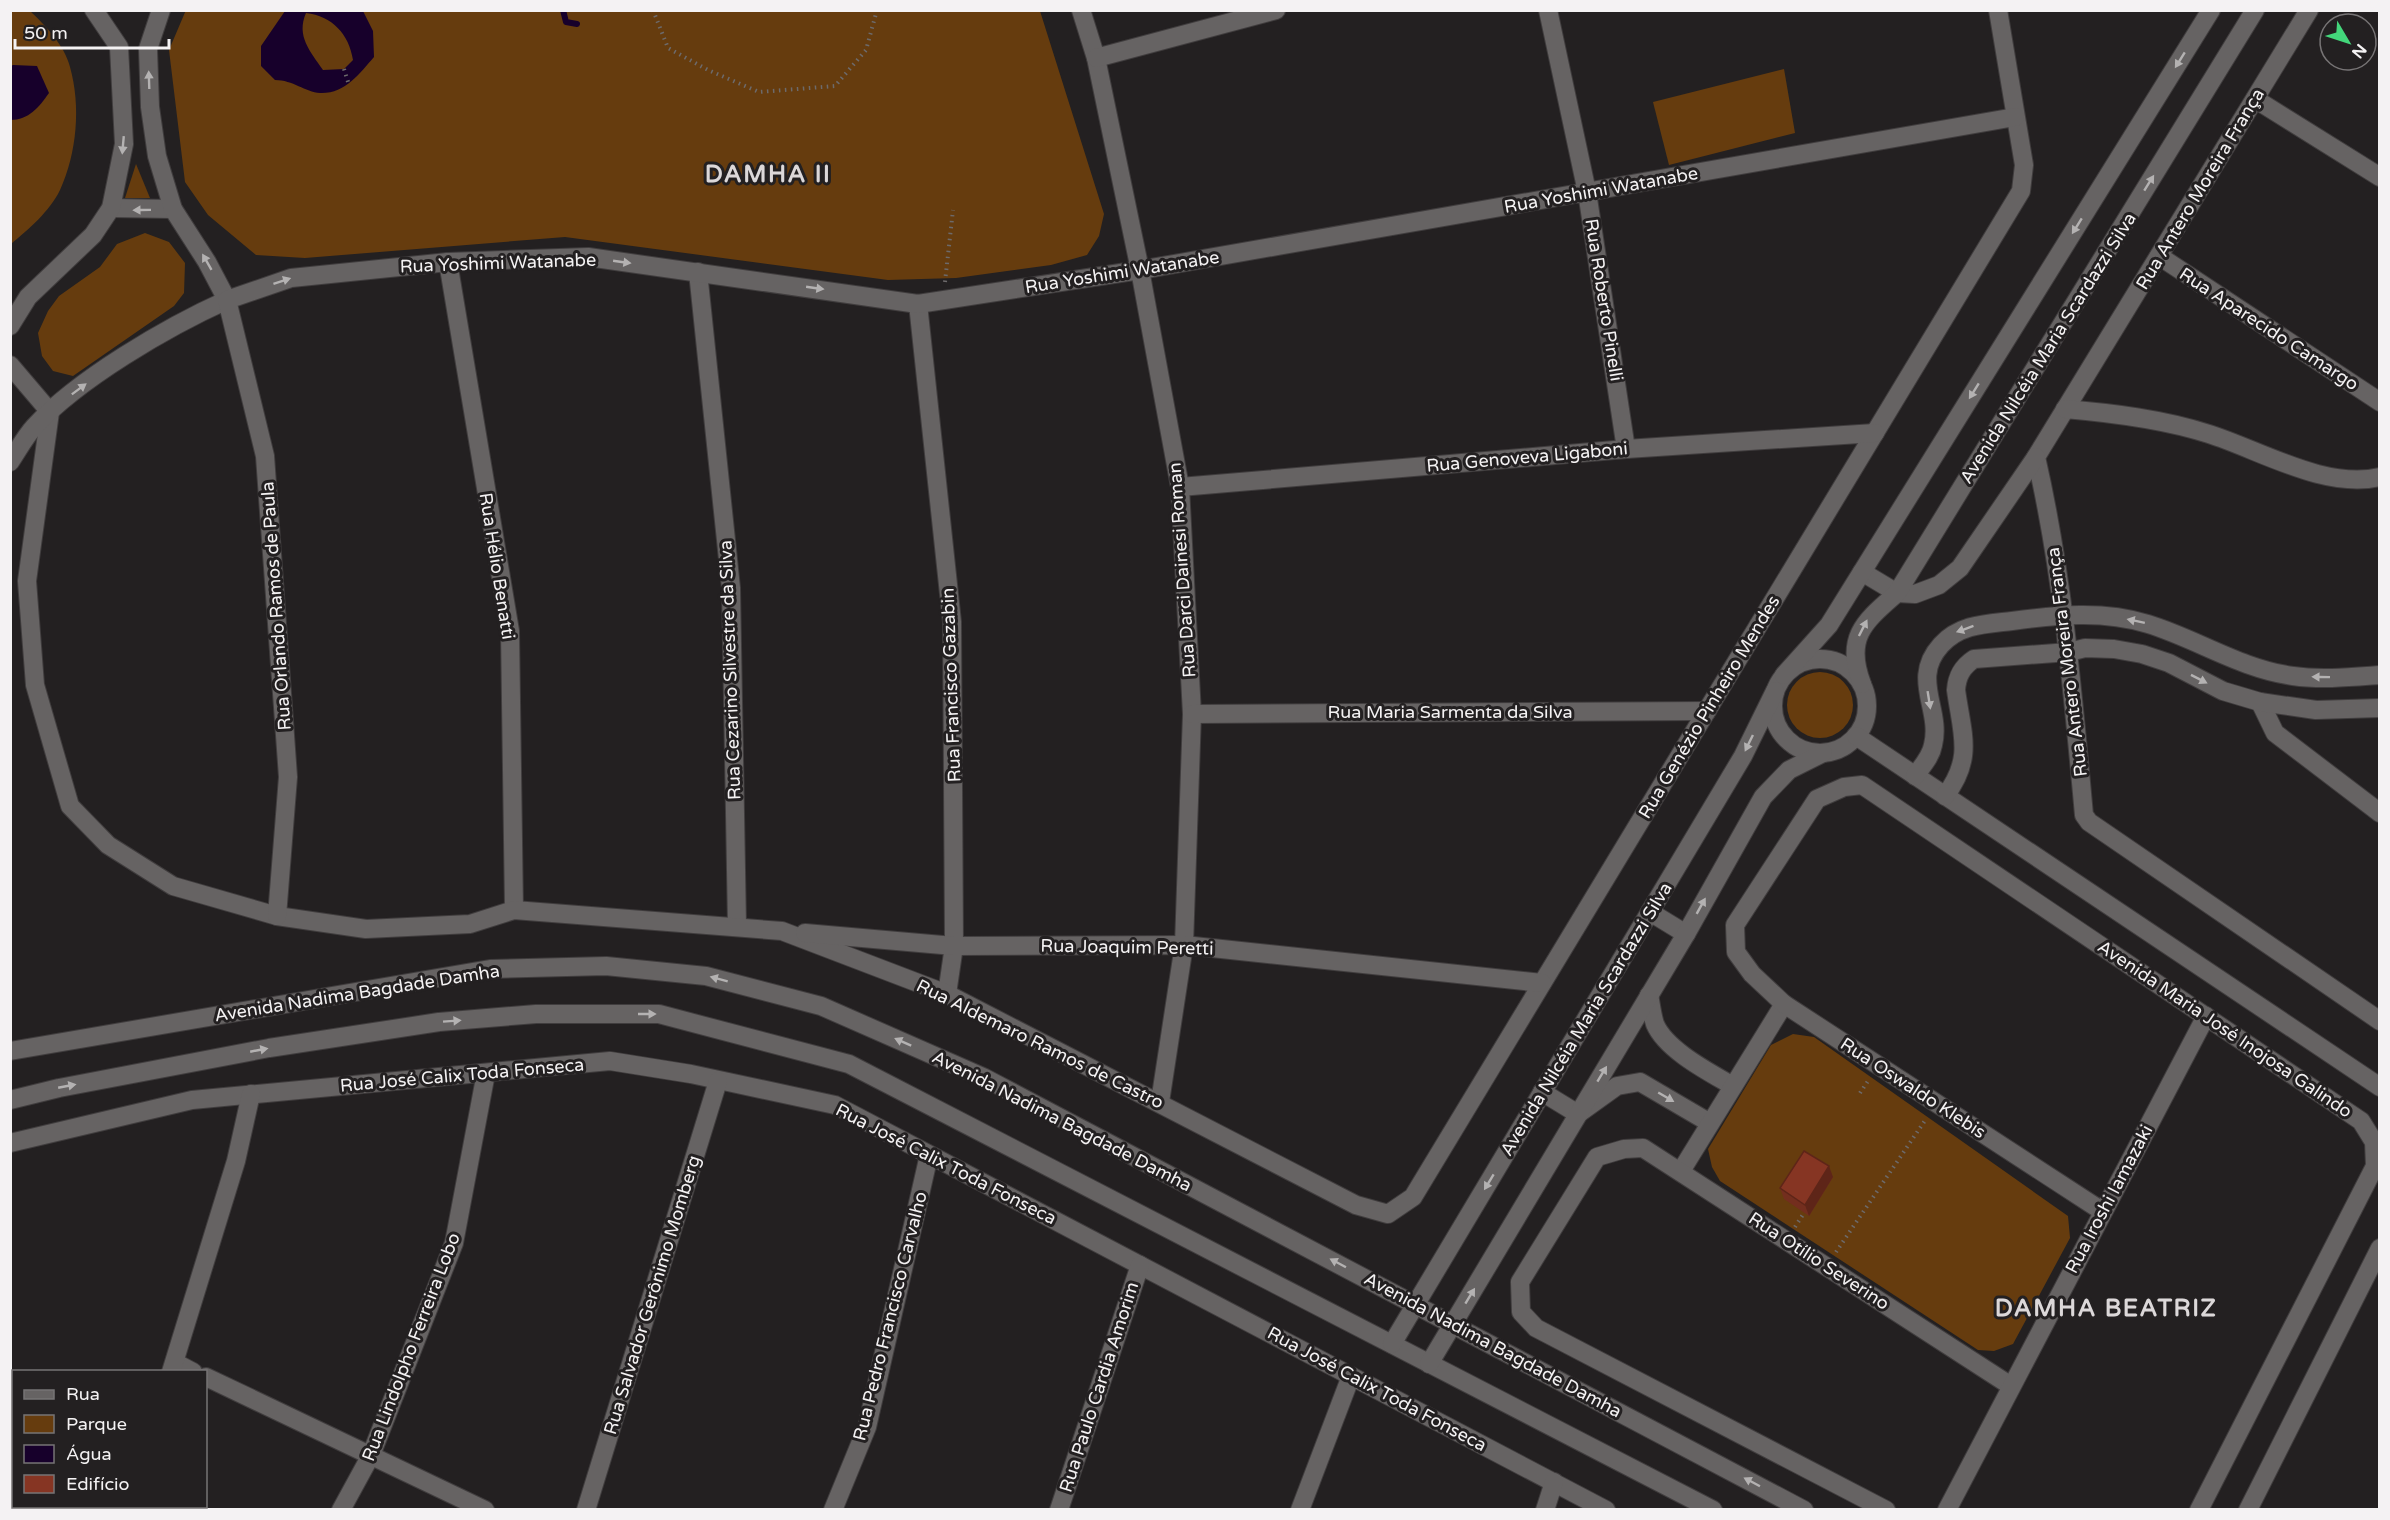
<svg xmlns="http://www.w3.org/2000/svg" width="2390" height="1520" viewBox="0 0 2390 1520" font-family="'Varela Round',sans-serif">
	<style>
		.green { fill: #663c0e }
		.water { fill: #17002b; fill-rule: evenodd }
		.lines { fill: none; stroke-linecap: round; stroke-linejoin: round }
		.stream { stroke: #17002b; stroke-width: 6 }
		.minor-casing { stroke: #403d3e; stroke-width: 20 }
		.path { stroke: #6d6a6b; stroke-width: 4; stroke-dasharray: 1.5 4.5; stroke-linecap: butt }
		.minor { stroke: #666363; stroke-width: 18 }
		.wall { fill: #732e1e }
		.shaded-wall { fill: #5e2518 }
		.building { fill: #863523; stroke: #5e2518; stroke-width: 1.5 }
		.oneway { fill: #b4b2b2 }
		.labels { text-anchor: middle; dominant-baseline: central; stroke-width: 6; stroke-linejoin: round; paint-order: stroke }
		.street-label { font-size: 18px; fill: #f4f2f3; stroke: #232021 }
		.district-label { font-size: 24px; font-weight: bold; letter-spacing: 1.5px; fill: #dcd8d9; stroke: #232021 }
	</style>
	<rect width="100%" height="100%" fill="#232021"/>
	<g class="green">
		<path d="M186 10 1040 11 1104 214 1099 236 1087 255 1051 265 956 278 888 280 565 237 305 258 256 255 208 215 185 182 169 50Z"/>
		<path d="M11 11H30C45 25 65 46 70 67 81 106 77 153 60 190 50 211 28 230 11 244Z"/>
		<path d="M1784 69 1795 133 1669 165 1653 102Z"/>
		<path d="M136 164 150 198H125Z"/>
		<path d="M145 233 169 242 185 263 184 293 174 306 73 376 53 371 42 356 38 333 48 311 59 296 100 267 117 244Z"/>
		<circle cx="1820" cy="705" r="33"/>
		<path d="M1793 1034 1814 1037 2068 1216 2070 1238 2013 1344 1994 1351 1978 1350 1720 1181 1712 1167 1708 1149 1771 1045Z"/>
	</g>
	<g class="water">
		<path d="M285 11H363L373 31 374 57C359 74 345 94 320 93 305 92 293 80 275 80L261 66V46ZM306 13C332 16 349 34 353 60L344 69 323 70C310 51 296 36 306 13Z"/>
		<path d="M13 65 37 66 49 93C39 107 29 120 10 120L11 66Z"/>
	</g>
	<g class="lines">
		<path class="stream" d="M563 10 566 22 577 24"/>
		<defs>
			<g id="minor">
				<path d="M1081 10 1096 58 1140 270 1180 487 1192 714 1184 945 1160 1102"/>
				<path d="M1548 10 1587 192 1626 449"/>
				<path d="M2309 10 2036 457C2063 575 2073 695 2084 815L2089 822 2380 1021"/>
				<path d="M1096 58 1276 10"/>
				<path d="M2255 99 2380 177"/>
				<path d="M111 208 173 209"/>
				<path d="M2159 256 2380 402"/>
				<path d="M448 262 510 631 514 910"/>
				<path d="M698 272 731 588 737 926"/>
				<path d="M918 304 952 622 954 946 947 994"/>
				<path d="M10 326 28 297 93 235 111 208 124 144 119 47 94 10"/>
				<path d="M10 365 50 412 27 581 35 685 70 806 108 845 173 886 277 916 366 929 470 924 514 910 782 931 947 994 1356 1205 1388 1214 1413 1197 2021 191 2024 165 1998 10"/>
				<path d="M2065 409C2112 413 2163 419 2209 434 2260 450 2325 490 2380 477"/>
				<path d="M10 462C18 450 25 437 34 427 78 379 167 327 227 300L207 262 173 209 157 156 150 107 148 49 161 10"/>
				<path d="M1180 487 1626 449 1875 433"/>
				<path d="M1862 572 1897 593 1915 594 1939 585 1960 568 2036 457"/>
				<circle cx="1820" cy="706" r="47"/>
				<path d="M1784 675 1829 625 2211 10"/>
				<path d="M1862 684C1844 637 1865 621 1897 593L2255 10"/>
				<path d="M2260 702 2275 733 2380 813"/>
				<path d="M1192 714 1707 711"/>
				<path d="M1856 736 2380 1087"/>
				<path d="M1915 776C1922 766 1931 757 1933 745 1942 709 1910 679 1941 645 1960 624 1986 624 2012 621 2057 615 2103 610 2148 624 2197 639 2241 669 2293 676 2321 680 2352 677 2380 675"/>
				<path d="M1945 796C1974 758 1962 734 1956 690 1957 676 1962 667 1974 659L2069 652 2085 648 2114 649 2142 654 2169 663 2223 691 2260 702 2316 710 2380 708"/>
				<path d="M1650 912 1686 934"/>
				<path d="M277 916 288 777 265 456 227 300 291 278 448 262 588 257 918 304 1140 270 2015 117"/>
				<path d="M805 933 954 946 1184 945 1542 983"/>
				<path d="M1649 995C1651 1004 1652 1015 1655 1024 1666 1050 1709 1072 1733 1086"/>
				<path d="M10 1051 490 969 606 966 706 976 821 1006 985 1078 1804 1510"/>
				<path d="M1542 1092 1578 1114 1617 1086 1640 1082 1710 1123"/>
				<path d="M10 1100 59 1088 269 1048 439 1022 536 1014H659L849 1064 1713 1510"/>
				<path d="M10 1143 192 1100 610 1061 691 1074 835 1105 1606 1510"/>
				<path d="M1681 1171 1784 1004"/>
				<path d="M2102 1211 1784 1004 1752 974 1736 952 1735 925 1817 799 1844 787 1862 785 2361 1121 2374 1142 2375 1166 2199 1510"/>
				<path d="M1392 1344 1743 756 1775 691"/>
				<path d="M176 1363 193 1372"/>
				<path d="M1429 1364 1686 934 1763 797 1789 770 1823 753"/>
				<path d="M171 1372 236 1161 251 1094"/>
				<path d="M206 1377 485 1510"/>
				<path d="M92 1510 94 1506"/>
				<path d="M341 1510 371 1455 454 1243 486 1073"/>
				<path d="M586 1510 718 1081"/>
				<path d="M833 1510 867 1427 929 1155"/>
				<path d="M1059 1510 1140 1265"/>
				<path d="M1300 1510 1351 1376"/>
				<path d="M1545 1510 1554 1482"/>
				<path d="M1886 1510 1536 1328 1521 1312 1520 1282 1597 1157 1624 1149 1643 1148 2011 1386"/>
				<path d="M1947 1510 2206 1016"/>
				<path d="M2248 1510 2380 1248"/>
			</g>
		</defs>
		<use href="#minor" class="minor-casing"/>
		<g class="path">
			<path d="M653 10 668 48 708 70 759 92 835 86 866 50 877 10"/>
			<path d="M344 69 349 85"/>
			<path d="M945 282 953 210"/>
			<path d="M1860 1093 1868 1081"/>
			<path d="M1795 1227 1804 1213"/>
			<path d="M1836 1252 1926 1119"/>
		</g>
		<use href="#minor" class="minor"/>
	</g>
	<path class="wall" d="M1833 1177 1809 1216 1784 1199 1780 1188Z"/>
	<path class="shaded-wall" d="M1829 1166 1833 1177 1809 1216 1805 1205Z"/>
	<path class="building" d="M1804 1151 1829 1166 1805 1205 1780 1188Z"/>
	<defs><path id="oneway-solid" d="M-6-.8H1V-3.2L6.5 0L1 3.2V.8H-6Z" transform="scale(1.5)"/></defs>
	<g class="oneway">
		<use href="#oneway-solid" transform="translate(2180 60) rotate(122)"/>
		<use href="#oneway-solid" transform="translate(149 80) rotate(-92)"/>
		<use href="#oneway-solid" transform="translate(123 145) rotate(95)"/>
		<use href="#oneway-solid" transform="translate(2149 183) rotate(-58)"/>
		<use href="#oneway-solid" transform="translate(142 210) rotate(179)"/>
		<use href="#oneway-solid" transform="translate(2077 226) rotate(122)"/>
		<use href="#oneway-solid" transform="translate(207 262) rotate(-120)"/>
		<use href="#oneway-solid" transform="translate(622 262) rotate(8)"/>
		<use href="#oneway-solid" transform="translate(282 281) rotate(-18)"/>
		<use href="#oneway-solid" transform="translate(815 288) rotate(8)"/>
		<use href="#oneway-solid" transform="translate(79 389) rotate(-37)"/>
		<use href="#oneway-solid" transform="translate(1974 391) rotate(122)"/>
		<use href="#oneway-solid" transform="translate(2136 621) rotate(-168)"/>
		<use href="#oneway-solid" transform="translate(1863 628) rotate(-63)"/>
		<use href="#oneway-solid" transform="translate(1965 629) rotate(160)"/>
		<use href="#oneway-solid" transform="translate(2321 677) rotate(-179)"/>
		<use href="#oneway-solid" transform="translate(2199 679) rotate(27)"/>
		<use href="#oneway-solid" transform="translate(1929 700) rotate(81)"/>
		<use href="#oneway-solid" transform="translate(1749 743) rotate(116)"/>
		<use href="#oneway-solid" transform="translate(1701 906) rotate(-61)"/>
		<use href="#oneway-solid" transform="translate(719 979) rotate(-165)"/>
		<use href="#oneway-solid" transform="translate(647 1014)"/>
		<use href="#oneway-solid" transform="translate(452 1021) rotate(-4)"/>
		<use href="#oneway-solid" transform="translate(903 1042) rotate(-156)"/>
		<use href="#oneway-solid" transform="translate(259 1050) rotate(-11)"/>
		<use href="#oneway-solid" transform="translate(1602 1074) rotate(-59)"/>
		<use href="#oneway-solid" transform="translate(67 1086) rotate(-11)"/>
		<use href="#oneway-solid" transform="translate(1666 1097) rotate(30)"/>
		<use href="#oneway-solid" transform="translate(1489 1182) rotate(121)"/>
		<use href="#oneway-solid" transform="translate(1338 1263) rotate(-152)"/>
		<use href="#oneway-solid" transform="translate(1470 1296) rotate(-59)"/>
		<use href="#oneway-solid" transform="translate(1752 1482) rotate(-152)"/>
	</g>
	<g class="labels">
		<g class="street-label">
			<text transform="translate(2200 189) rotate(-59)">Rua Antero Moreira França</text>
			<text transform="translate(1601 190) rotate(-10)">Rua Yoshimi Watanabe</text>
			<text transform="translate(498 263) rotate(-2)">Rua Yoshimi Watanabe</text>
			<text transform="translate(1122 272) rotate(-9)">Rua Yoshimi Watanabe</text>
			<text transform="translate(1604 300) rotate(81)">Rua Roberto Pinelli</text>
			<text transform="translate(2269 329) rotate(33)">Rua Aparecido Camargo</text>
			<text transform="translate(2048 348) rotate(-58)">Avenida Nilcéia Maria Scardazzi Silva</text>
			<text transform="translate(1527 457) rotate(-5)">Rua Genoveva Ligaboni</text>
			<text transform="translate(497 566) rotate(81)">Rua Hélio Benatti</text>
			<text transform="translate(1182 570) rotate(-94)">Rua Darci Dainesi Roman</text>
			<text transform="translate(276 606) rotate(-94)">Rua Orlando Ramos de Paula</text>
			<text transform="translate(2067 662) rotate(-97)">Rua Antero Moreira França</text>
			<text transform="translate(730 670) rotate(-92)">Rua Cezarino Silvestre da Silva</text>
			<text transform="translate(951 685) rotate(-92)">Rua Francisco Gazabin</text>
			<text transform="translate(1709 707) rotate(-59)">Rua Genézio Pinheiro Mendes</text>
			<text x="1450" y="712">Rua Maria Sarmenta da Silva</text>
			<text transform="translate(1127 947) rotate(1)">Rua Joaquim Peretti</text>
			<text transform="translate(357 993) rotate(-9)">Avenida Nadima Bagdade Damha</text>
			<text transform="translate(1586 1019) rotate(-59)">Avenida Nilcéia Maria Scardazzi Silva</text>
			<text transform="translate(2225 1029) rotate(34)">Avenida Maria José Inojosa Galindo</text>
			<text transform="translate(1040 1044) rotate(26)">Rua Aldemaro Ramos de Castro</text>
			<text transform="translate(462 1075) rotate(-5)">Rua José Calix Toda Fonseca</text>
			<text transform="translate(1913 1088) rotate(33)">Rua Oswaldo Klebis</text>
			<text transform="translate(1062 1121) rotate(27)">Avenida Nadima Bagdade Damha</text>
			<text transform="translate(946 1164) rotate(27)">Rua José Calix Toda Fonseca</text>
			<text transform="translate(2109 1199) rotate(-62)">Rua Iroshi Iamazaki</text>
			<text transform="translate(1819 1261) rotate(33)">Rua Otílio Severino</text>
			<text transform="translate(652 1295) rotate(-73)">Rua Salvador Gerônimo Momberg</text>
			<text transform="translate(890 1316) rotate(-76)">Rua Pedro Francisco Carvalho</text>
			<text transform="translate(1493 1345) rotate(28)">Avenida Nadima Bagdade Damha</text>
			<text transform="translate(411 1347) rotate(-69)">Rua Lindolpho Ferreira Lobo</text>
			<text transform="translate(1099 1387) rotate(-72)">Rua Paulo Cardia Amorim</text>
			<text transform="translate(1377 1389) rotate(28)">Rua José Calix Toda Fonseca</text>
		</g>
		<g class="district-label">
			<text x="768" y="174">DAMHA II</text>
			<text x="2106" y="1308">DAMHA BEATRIZ</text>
		</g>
	</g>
	<rect width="2390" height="1520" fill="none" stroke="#f4f2f3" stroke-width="24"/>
	<rect x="12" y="1370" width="195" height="138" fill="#232021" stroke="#777475" stroke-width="1.5"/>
	<rect x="24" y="1390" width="30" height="9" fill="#666363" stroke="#777475" stroke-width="1.5"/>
	<text x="66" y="1400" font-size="18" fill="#f4f2f3">Rua</text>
	<rect x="24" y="1415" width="30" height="18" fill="#663c0e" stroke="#777475" stroke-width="1.5"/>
	<text x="66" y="1430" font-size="18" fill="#f4f2f3">Parque</text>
	<rect x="24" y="1445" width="30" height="18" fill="#17002b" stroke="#777475" stroke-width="1.5"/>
	<text x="66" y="1460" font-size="18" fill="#f4f2f3">Água</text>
	<rect x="24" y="1475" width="30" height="18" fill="#863523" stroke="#777475" stroke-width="1.5"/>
	<text x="66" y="1490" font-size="18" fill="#f4f2f3">Edifício</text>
	<g transform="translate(2348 42) rotate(129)"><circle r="28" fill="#232021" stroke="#777475" stroke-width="1.5"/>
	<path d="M0-4.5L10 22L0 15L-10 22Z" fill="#43d77b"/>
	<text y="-9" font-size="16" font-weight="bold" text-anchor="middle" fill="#f4f2f3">N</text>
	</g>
	<path d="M15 39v9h154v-9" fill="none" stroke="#f4f2f3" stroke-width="3"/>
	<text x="24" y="39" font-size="18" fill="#f4f2f3" stroke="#232021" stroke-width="4.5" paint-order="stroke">50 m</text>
</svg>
